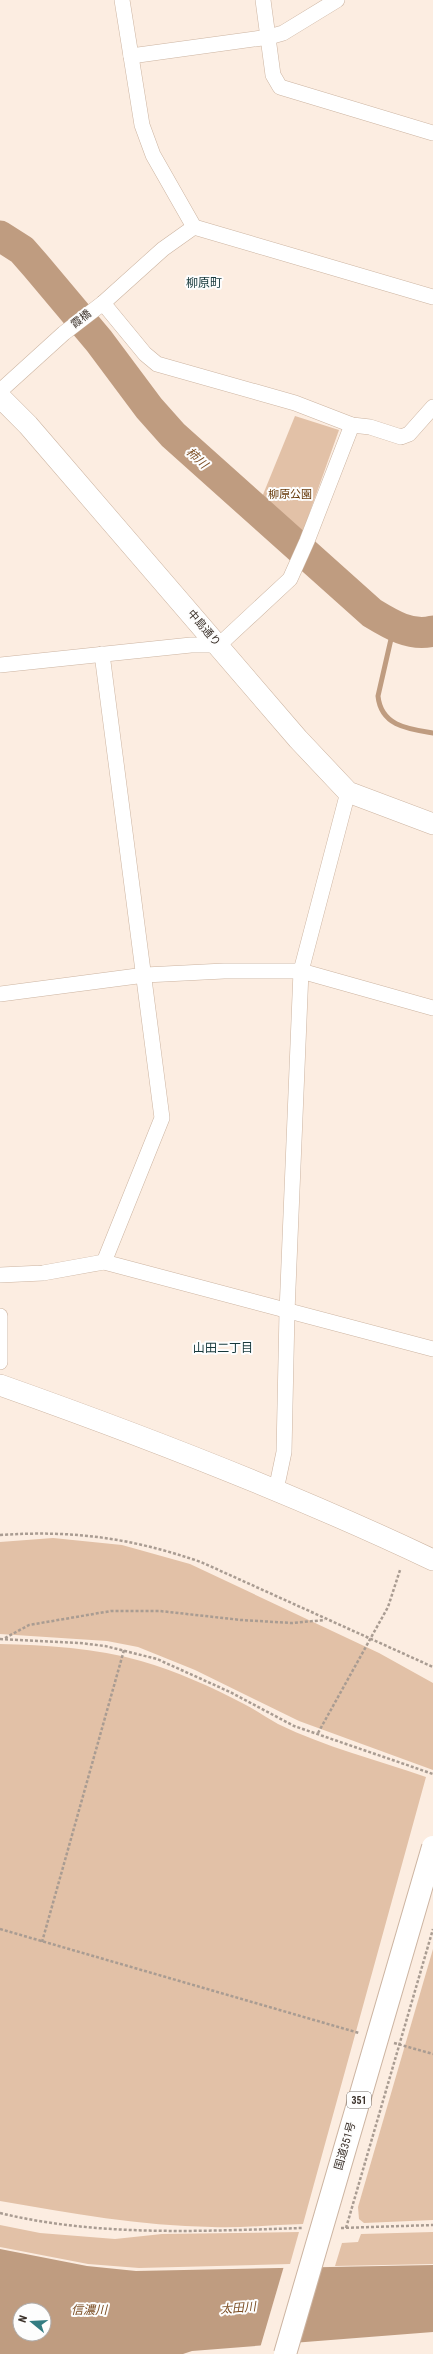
<svg xmlns="http://www.w3.org/2000/svg" width="433" height="2354" viewBox="0 0 433 2354" font-family="'Roboto Condensed','Noto Sans JP',sans-serif">
	<style>
		.green { fill: #e2c1a7 }
		.water { fill: #bf9c80; fill-rule: evenodd }
		.pier { fill: #fcede1 }
		.lines { fill: none; stroke-linecap: round; stroke-linejoin: round }
		.stream { stroke: #bf9c80; stroke-width: 5 }
		.river { stroke: #bf9c80; stroke-width: 31 }
		.street-casing { stroke: #ccb4a1; stroke-width: 16 }
		.secondary-casing { stroke: #ccb4a1; stroke-width: 22 }
		.path { stroke: #a99c92; stroke-width: 2.5; stroke-dasharray: 3 2; stroke-linecap: butt }
		.street { stroke: #fff; stroke-width: 15 }
		.secondary { stroke: #fff; stroke-width: 21 }
		.highway-bridge-casing { stroke: #ccb4a1; stroke-width: 24; stroke-linecap: butt }
		.highway-bridge { stroke: #fff; stroke-width: 22 }
		.labels { text-anchor: middle; dominant-baseline: central; stroke-width: 4; stroke-linejoin: round; paint-order: stroke }
		.shield { fill: #fdfdfd; stroke: #756e69; stroke-width: 1 }
		.shield-label { font-size: 10px; font-weight: bold; fill: #3b312a }
		.street-label { font-size: 11px; fill: #3b312a; stroke: #fdfdfd }
		.park-label { font-size: 11px; fill: #663808; stroke: #fdfdfd }
		.neighbourhood-label { font-size: 12px; fill: #16383b; stroke: #fdfdfd }
		.water-label { font-size: 12px; font-style: italic; fill: #7a4b20; stroke: #fdfdfd }
	</style>
	<rect width="100%" height="100%" fill="#fcede1"/>
	<g class="green">
		<path d="M295 416 339 430 301 537 260 502Z"/>
		<path d="M53 1538 122 1545 190 1564 379 1653 433 1683V1770L299 1721 195 1670 138 1647 107 1641 0 1634V1542Z"/>
		<path d="M0 1644C46 1645 96 1648 141 1661 176 1671 212 1687 244 1704 256 1710 267 1718 278 1724 325 1747 377 1760 426 1777L303 2224C273 2225 242 2228 212 2227 141 2226 70 2213 0 2201Z"/>
		<path d="M433 1949V2220L364 2223 359 2219 358 2207Z"/>
		<path d="M0 2225 40 2233 115 2239 162 2234 299 2232 290 2264 139 2268 88 2264 0 2247Z"/>
		<path d="M433 2232V2264L335 2266 342 2243 358 2242 361 2234Z"/>
	</g>
	<path class="water" d="M0 2249 87 2266 136 2271 433 2265V2332L192 2351 183 2354H0ZM20 2310H44V2334H20Z"/>
	<path class="pier" d="M320 2265 297 2345 260 2348 284 2266Z"/>
	<g class="lines">
		<path class="stream" d="M394 626 378 696C381 726 408 729 433 733"/>
		<path class="river" d="M0 236 22 250 36 266 99 341 149 408 173 435 372 613C390 624 411 637 433 631"/>
		<defs>
			<g id="street">
				<path d="M122 0 142 125 153 155 194 227 433 297"/>
				<path d="M263 0 273 75 280 87 433 133"/>
				<path d="M131 56 269 37 283 33 337 0"/>
				<path d="M103 303 145 354 157 364 295 403 352 425 370 427 401 437 409 434 433 407"/>
				<path d="M0 391 64 333 103 303 163 249 194 227"/>
				<path d="M102 654 162 1118 104 1262"/>
				<path d="M0 665 191 645H219L290 579 307 541 352 425"/>
				<path d="M0 994 145 975 224 971H301L433 1008"/>
				<path d="M0 1275 43 1273 104 1262 433 1349"/>
				<path d="M0 1316V1362"/>
				<path d="M276 1490 284 1452 287 1312 301 971 348 792"/>
			</g>
			<g id="secondary">
				<path d="M0 397 28 425 298 739 348 792 433 824"/>
				<path d="M0 1385C147 1437 292 1493 433 1560"/>
			</g>
		</defs>
		<use href="#street" class="street-casing"/>
		<use href="#secondary" class="secondary-casing"/>
		<g class="path">
			<path d="M0 1535C74 1530 131 1538 201 1562L433 1667"/>
			<path d="M5 1638 29 1625 111 1611H160L241 1620 292 1623 325 1620"/>
			<path d="M0 1639 80 1643 105 1646 157 1659 230 1692 294 1726 433 1774"/>
			<path d="M318 1733 388 1607 400 1570"/>
			<path d="M0 1929 359 2033"/>
			<path d="M42 1942 124 1650"/>
			<path d="M394 2043 433 2054"/>
			<path d="M0 2213C98 2237 203 2231 302 2228"/>
			<path d="M341 2228 433 2225"/>
			<path d="M346 2228 433 1929"/>
		</g>
		<use href="#street" class="street"/>
		<use href="#secondary" class="secondary"/>
		<defs>
			<path id="highway-bridge" d="M285 2354 433 1847"/>
		</defs>
		<use href="#highway-bridge" class="highway-bridge-casing"/>
		<use href="#highway-bridge" class="highway-bridge"/>
	</g>
	<g class="labels">
		<rect class="shield" x="347" y="2092" width="24" height="16" rx="3"/>
		<g class="shield-label">
			<text x="359" y="2100">351</text>
		</g>
		<g class="street-label">
			<text transform="translate(81 319) rotate(-38)">霞橋</text>
			<text transform="translate(204 628) rotate(49)">中島通り</text>
			<text transform="translate(345 2146) rotate(-74)">国道351号</text>
		</g>
		<g class="park-label">
			<text x="290" y="494">柳原公園</text>
		</g>
		<g class="neighbourhood-label">
			<text x="204" y="283">柳原町</text>
			<text x="223" y="1348">山田二丁目</text>
		</g>
		<g class="water-label">
			<text transform="translate(197 458) rotate(43)">柿川</text>
			<text transform="translate(238 2308) rotate(-5)">太田川</text>
			<text x="89" y="2310">信濃川</text>
		</g>
	</g>
	<g transform="translate(32 2322) rotate(288)"><circle r="19" fill="#fdfdfd" stroke="#afaba9"/>
	<path d="M0-3L7 15L0 10L-7 15Z" fill="#337c82"/>
	<text y="-6" font-size="11" font-weight="bold" text-anchor="middle" fill="#3b312a">N</text>
	</g>
</svg>
